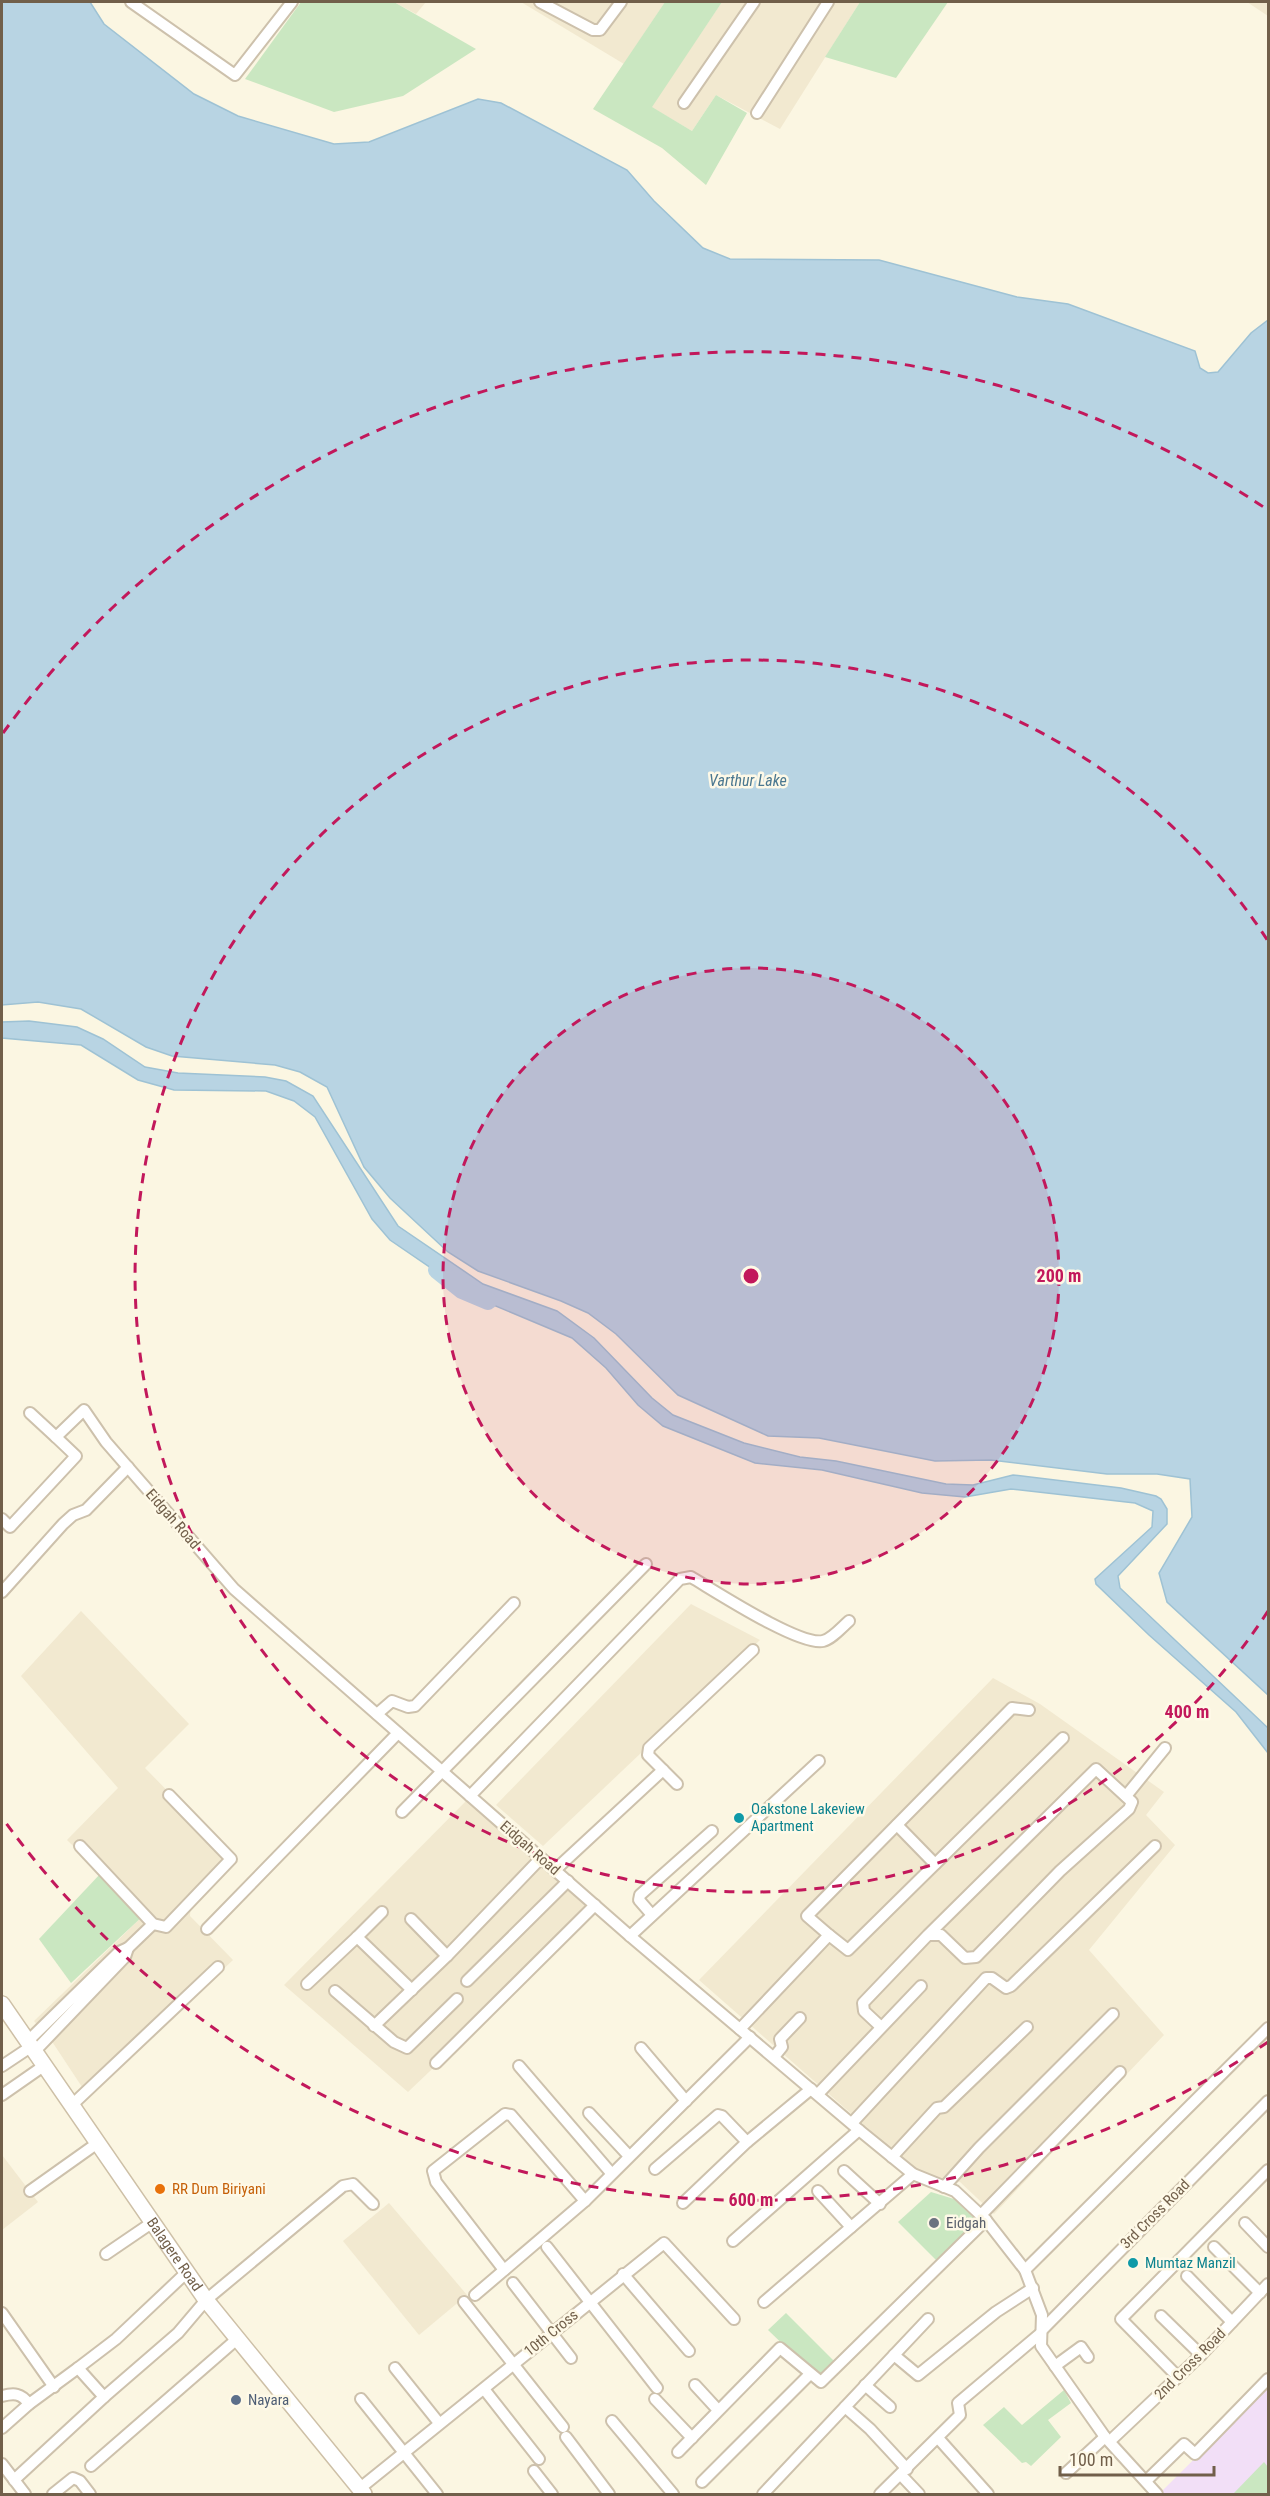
<svg xmlns="http://www.w3.org/2000/svg" width="1270" height="2496" viewBox="0 0 1270 2496" font-family="'Roboto Condensed',sans-serif">
	<style>
		.residential { fill: #f2e9d0 }
		.education { fill: #f2dff7 }
		.green { fill: #cae7c1 }
		.water { fill: #b8d4e3; stroke: #9ec2d4; stroke-width: 1.5 }
		.lines { fill: none; stroke-linecap: round; stroke-linejoin: round }
		.river { stroke: #b8d4e3; stroke-width: 18 }
		.street-casing { stroke: #cdc1ac; stroke-width: 14 }
		.secondary-casing { stroke: #cec0a7; stroke-width: 18 }
		.street { stroke: #fff; stroke-width: 10 }
		.secondary { stroke: #fff; stroke-width: 15 }
		.ring { fill: none; stroke: #c2185b; stroke-width: 3; stroke-dasharray: 10 8 }
		.culture-dot { fill: #0f9aa8; stroke: #fef9e7; stroke-width: 2 }
		.food-dot { fill: #e8710a; stroke: #fef9e7; stroke-width: 2 }
		.worship-dot { fill: #6b7280; stroke: #fef9e7; stroke-width: 2 }
		.service-dot { fill: #5c6f8a; stroke: #fef9e7; stroke-width: 2 }
		.labels { text-anchor: middle; dominant-baseline: central; stroke-width: 5; stroke-linejoin: round; paint-order: stroke }
		.street-label { font-size: 15px; fill: #715f4a; stroke: #fef9e7 }
		.culture-label { font-size: 15px; fill: #0d838f; stroke: #fef9e7; text-anchor: start }
		.food-label { font-size: 15px; fill: #c56008; stroke: #fef9e7; text-anchor: start }
		.worship-label { font-size: 15px; fill: #5b616d; stroke: #fef9e7; text-anchor: start }
		.service-label { font-size: 15px; fill: #4e5e75; stroke: #fef9e7; text-anchor: start }
		.water-label { font-size: 16px; font-style: italic; fill: #4b7890; stroke: #fef9e7 }
		.centre { fill: #c2185b; stroke: #fef9e7; stroke-width: 3 }
		.ring-label { font-size: 18px; text-anchor: middle; font-weight: bold; fill: #c2185b; stroke: #fef9e7; stroke-width: 5; stroke-linejoin: round; paint-order: stroke }
	</style>
	<rect width="100%" height="100%" fill="#fbf6e2"/>
	<g class="residential">
		<path d="M394 2H426L416 14Z"/>
		<path d="M521 2H665L624 64Z"/>
		<path d="M722 2H860L780 129 716 95 692 131 651 107Z"/>
		<path d="M1247 2H1268V16Z"/>
		<path d="M691 1604 760 1640 543 1846 496 1805Z"/>
		<path d="M81 1611 189 1724 145 1768 234 1859 191 1904 190 1916 233 1960 88 2096 53 2043 34 2021 144 1915 67 1840 118 1788 21 1676Z"/>
		<path d="M993 1678 1040 1704 1164 1792 1146 1815 1175 1845 1089 1950 1164 2035 994 2214 960 2182 920 2174 699 1980Z"/>
		<path d="M468 1799 595 1914 408 2092 284 1985Z"/>
		<path d="M2 2155 38 2202 2 2230Z"/>
		<path d="M389 2203 467 2295 419 2335 343 2241Z"/>
	</g>
	<path class="education" d="M1268 2386V2494H1161L1160 2493Z"/>
	<g class="green">
		<path d="M301 2H394L476 49 403 96 334 112 245 79Z"/>
		<path d="M665 2H722L652 107 692 131 716 95 747 113 706 185 662 148 593 109Z"/>
		<path d="M860 2H948L896 78 825 57Z"/>
		<path d="M101 1873 144 1915 71 1983 39 1939Z"/>
		<path d="M931 2192 954 2199 979 2223 939 2263 898 2222Z"/>
		<path d="M786 2313 836 2363 820 2380 768 2330Z"/>
		<path d="M1064 2390 1071 2403 1048 2420 1061 2437 1031 2466 1026 2462 1022 2463 983 2425 1004 2407 1022 2425Z"/>
		<path d="M1264 2462 1268 2467V2494H1233Z"/>
	</g>
	<g class="water">
		<path d="M2 2H90L104 24 194 94 238 116 334 144 369 142 478 99 501 103 627 170 654 201 703 248 730 259 879 260 1017 297 1068 304 1195 351 1200 368 1208 373 1218 372 1251 333 1268 320V1695L1167 1602 1159 1573 1192 1517 1190 1479 1157 1474H1107L991 1460 935 1461 819 1438 768 1436 678 1395 616 1334 588 1313 561 1301 478 1271 448 1252 390 1198 364 1167 327 1087 300 1072 275 1065 172 1056 146 1047 81 1009 38 1002 2 1005Z"/>
		<path d="M29 1021 77 1027 103 1039 145 1067 178 1073 265 1077 286 1081 313 1096 398 1226 483 1284 557 1311 594 1338 652 1398 673 1415 744 1443 800 1457 836 1461 946 1484 973 1485 1013 1475 1121 1488 1156 1496 1161 1499 1167 1509V1524L1118 1576 1120 1588 1268 1728V1753L1236 1712 1149 1635 1096 1584 1095 1579 1152 1527 1153 1511 1135 1503 1011 1489 965 1497 922 1493 822 1470 755 1463 663 1426 638 1405 606 1368 572 1338 472 1296 390 1240 372 1219 315 1117 294 1101 266 1091 174 1090 138 1080 81 1045 2 1038V1022Z"/>
	</g>
	<g class="lines">
		<path class="river" d="M437 1270 462 1290 488 1301"/>
		<defs>
			<g id="street">
				<path d="M131 2 235 75 292 2"/>
				<path d="M540 2 593 30H600L621 2"/>
				<path d="M684 103 754 2"/>
				<path d="M757 113 828 2"/>
				<path d="M30 1413 56 1437"/>
				<path d="M2 1519 10 1527 76 1456 56 1437 84 1410 106 1442 234 1589 630 1936 859 2130 913 2174 955 2191 986 2220 1025 2270 1042 2315 1041 2346 1105 2437 1157 2494"/>
				<path d="M2 1592 63 1524 73 1515 86 1510 128 1467"/>
				<path d="M377 1714 392 1701 408 1707 415 1706 514 1603"/>
				<path d="M677 1784 648 1755 649 1748 753 1650"/>
				<path d="M470 1796 680 1579 691 1577C715 1591 799 1646 823 1641 832 1639 842 1627 849 1621"/>
				<path d="M1126 1796 1165 1748"/>
				<path d="M402 1812 646 1564"/>
				<path d="M897 1825 935 1864"/>
				<path d="M80 1846 153 1924 166 1927 231 1859 169 1795"/>
				<path d="M555 1870 663 1770"/>
				<path d="M652 1915 639 1900 640 1895 712 1831"/>
				<path d="M411 1919 447 1956"/>
				<path d="M207 1929 398 1733"/>
				<path d="M829 1935 807 1916 1012 1708 1029 1710"/>
				<path d="M630 1936 819 1761"/>
				<path d="M357 1937 382 1912"/>
				<path d="M128 1948 153 1924"/>
				<path d="M467 1981 568 1881"/>
				<path d="M307 1984 357 1937 412 1990"/>
				<path d="M335 1991 394 2042 407 2048 457 1999"/>
				<path d="M374 2026 447 1956 541 1858"/>
				<path d="M880 2026 864 2011 863 2003 928 1935H941L965 1958 976 1957 1060 1871 1129 1809 1132 1802 1096 1769 928 1935"/>
				<path d="M740 2029 829 1935 848 1950 1063 1738"/>
				<path d="M28 2041 119 1952 128 1948 125 1957 35 2051"/>
				<path d="M641 2048 686 2101"/>
				<path d="M774 2057 782 2047 780 2039 800 2018"/>
				<path d="M436 2063 595 1905"/>
				<path d="M2 2066 32 2046"/>
				<path d="M519 2066 611 2173"/>
				<path d="M818 2094 921 1986"/>
				<path d="M2 2095 45 2065"/>
				<path d="M73 2104 218 1967"/>
				<path d="M589 2113 629 2156"/>
				<path d="M852 2123 986 1978H992L1006 1988 1011 1986 1155 1846"/>
				<path d="M892 2157 937 2108 944 2107 1027 2027"/>
				<path d="M655 2169 718 2115 722 2116 747 2142"/>
				<path d="M844 2171 880 2204"/>
				<path d="M944 2187 979 2148 1113 2014"/>
				<path d="M30 2191 99 2142"/>
				<path d="M818 2191 851 2227"/>
				<path d="M683 2203 747 2142 811 2089"/>
				<path d="M981 2215 1120 2072"/>
				<path d="M1245 2223 1268 2247"/>
				<path d="M733 2241 859 2130"/>
				<path d="M547 2247 657 2388"/>
				<path d="M1214 2247 1260 2293"/>
				<path d="M106 2254 153 2222"/>
				<path d="M504 2270 436 2182 433 2171 505 2114 511 2115 585 2201"/>
				<path d="M1025 2270 1268 2028"/>
				<path d="M623 2274 689 2351"/>
				<path d="M1187 2276 1232 2322"/>
				<path d="M513 2283 571 2358"/>
				<path d="M475 2295 585 2201 750 2037"/>
				<path d="M464 2302 563 2427"/>
				<path d="M764 2302 913 2174"/>
				<path d="M2 2313 54 2387"/>
				<path d="M1161 2316 1201 2355"/>
				<path d="M1043 2329 1268 2101"/>
				<path d="M894 2355 918 2375 996 2312 1033 2288"/>
				<path d="M1055 2366 1081 2347 1088 2357"/>
				<path d="M78 2368 116 2339 187 2272"/>
				<path d="M395 2368 439 2423"/>
				<path d="M1178 2377 1121 2319 1268 2170"/>
				<path d="M695 2385 718 2410"/>
				<path d="M865 2385 890 2407"/>
				<path d="M484 2389 539 2459"/>
				<path d="M2 2396C14 2393 21 2393 29 2404"/>
				<path d="M361 2399 437 2494"/>
				<path d="M655 2399 692 2438"/>
				<path d="M845 2407 870 2429 907 2469"/>
				<path d="M612 2421 673 2494"/>
				<path d="M2 2428 29 2404 78 2368 104 2397 178 2333 206 2300 343 2186 353 2184 373 2204"/>
				<path d="M566 2437 609 2494"/>
				<path d="M938 2438 988 2494"/>
				<path d="M1110 2441 1201 2355 1268 2284"/>
				<path d="M678 2452 780 2348 821 2382 986 2220"/>
				<path d="M2 2464 25 2494"/>
				<path d="M91 2466 237 2339"/>
				<path d="M534 2471 552 2494"/>
				<path d="M1066 2473 1105 2437"/>
				<path d="M901 2475 919 2494"/>
				<path d="M14 2480 104 2397"/>
				<path d="M1146 2481 1184 2444 1195 2454 1268 2379"/>
				<path d="M702 2482 810 2374"/>
				<path d="M359 2489 664 2243 734 2319"/>
				<path d="M53 2494 73 2478 80 2481 90 2494"/>
				<path d="M763 2494 928 2319"/>
				<path d="M880 2494 960 2415 958 2403 1041 2333"/>
			</g>
			<g id="secondary">
				<path id="s1" d="M2 2004 206 2300 364 2494"/>
			</g>
		</defs>
		<use href="#street" class="street-casing"/>
		<use href="#secondary" class="secondary-casing"/>
		<use href="#street" class="street"/>
		<use href="#secondary" class="secondary"/>
	</g>
	<circle cx="751" cy="1276" r="308" fill="#c2185b" fill-opacity=".12"/>
	<g class="ring">
		<circle cx="751" cy="1276" r="308"/>
		<path d="M1268 1611A616 616 0 1 1 1268 941"/>
		<path d="M1268 2042A924 924 0 0 1 3 1819M3 733A924 924 0 0 1 1268 510"/>
	</g>
	<g class="culture-dot">
		<circle cx="739" cy="1818" r="6"/>
		<circle cx="1133" cy="2263" r="6"/>
	</g>
	<circle class="food-dot" cx="160" cy="2189" r="6"/>
	<circle class="worship-dot" cx="934" cy="2223" r="6"/>
	<circle class="service-dot" cx="236" cy="2400" r="6"/>
	<g class="labels">
		<g class="street-label">
			<text transform="translate(173 1519) rotate(49)">Eidgah Road</text>
			<text transform="translate(530 1848) rotate(41)">Eidgah Road</text>
			<text transform="translate(1155 2214) rotate(-45)">3rd Cross Road</text>
			<text stroke="none"><textPath href="#s1" startOffset="304">Balagere Road</textPath></text>
			<text transform="translate(551 2333) rotate(-39)">10th Cross</text>
			<text transform="translate(1190 2364) rotate(-45)">2nd Cross Road</text>
		</g>
		<g class="culture-label">
			<text x="751" y="1809">Oakstone Lakeview<tspan x="751" dy="17">Apartment</tspan></text>
			<text x="1145" y="2263">Mumtaz Manzil</text>
		</g>
		<g class="food-label">
			<text x="172" y="2189">RR Dum Biriyani</text>
		</g>
		<g class="worship-label">
			<text x="946" y="2223">Eidgah</text>
		</g>
		<g class="service-label">
			<text x="248" y="2400">Nayara</text>
		</g>
		<g class="water-label">
			<text x="748" y="780">Varthur Lake</text>
		</g>
	</g>
	<circle cx="751" cy="1276" r="9" class="centre"/>
	<g class="ring-label">
		<text x="1059" y="1282">200 m</text>
		<text x="1187" y="1718">400 m</text>
		<text x="751" y="2206">600 m</text>
	</g>
	<rect width="1270" height="2496" fill="none" stroke="#715f4a" stroke-width="6"/>
	<path d="M1060 2466v9h154v-9" fill="none" stroke="#715f4a" stroke-width="3"/>
	<text x="1069" y="2466" font-size="18" fill="#715f4a" stroke="#fef9e7" stroke-width="4.5" paint-order="stroke">100 m</text>
</svg>
